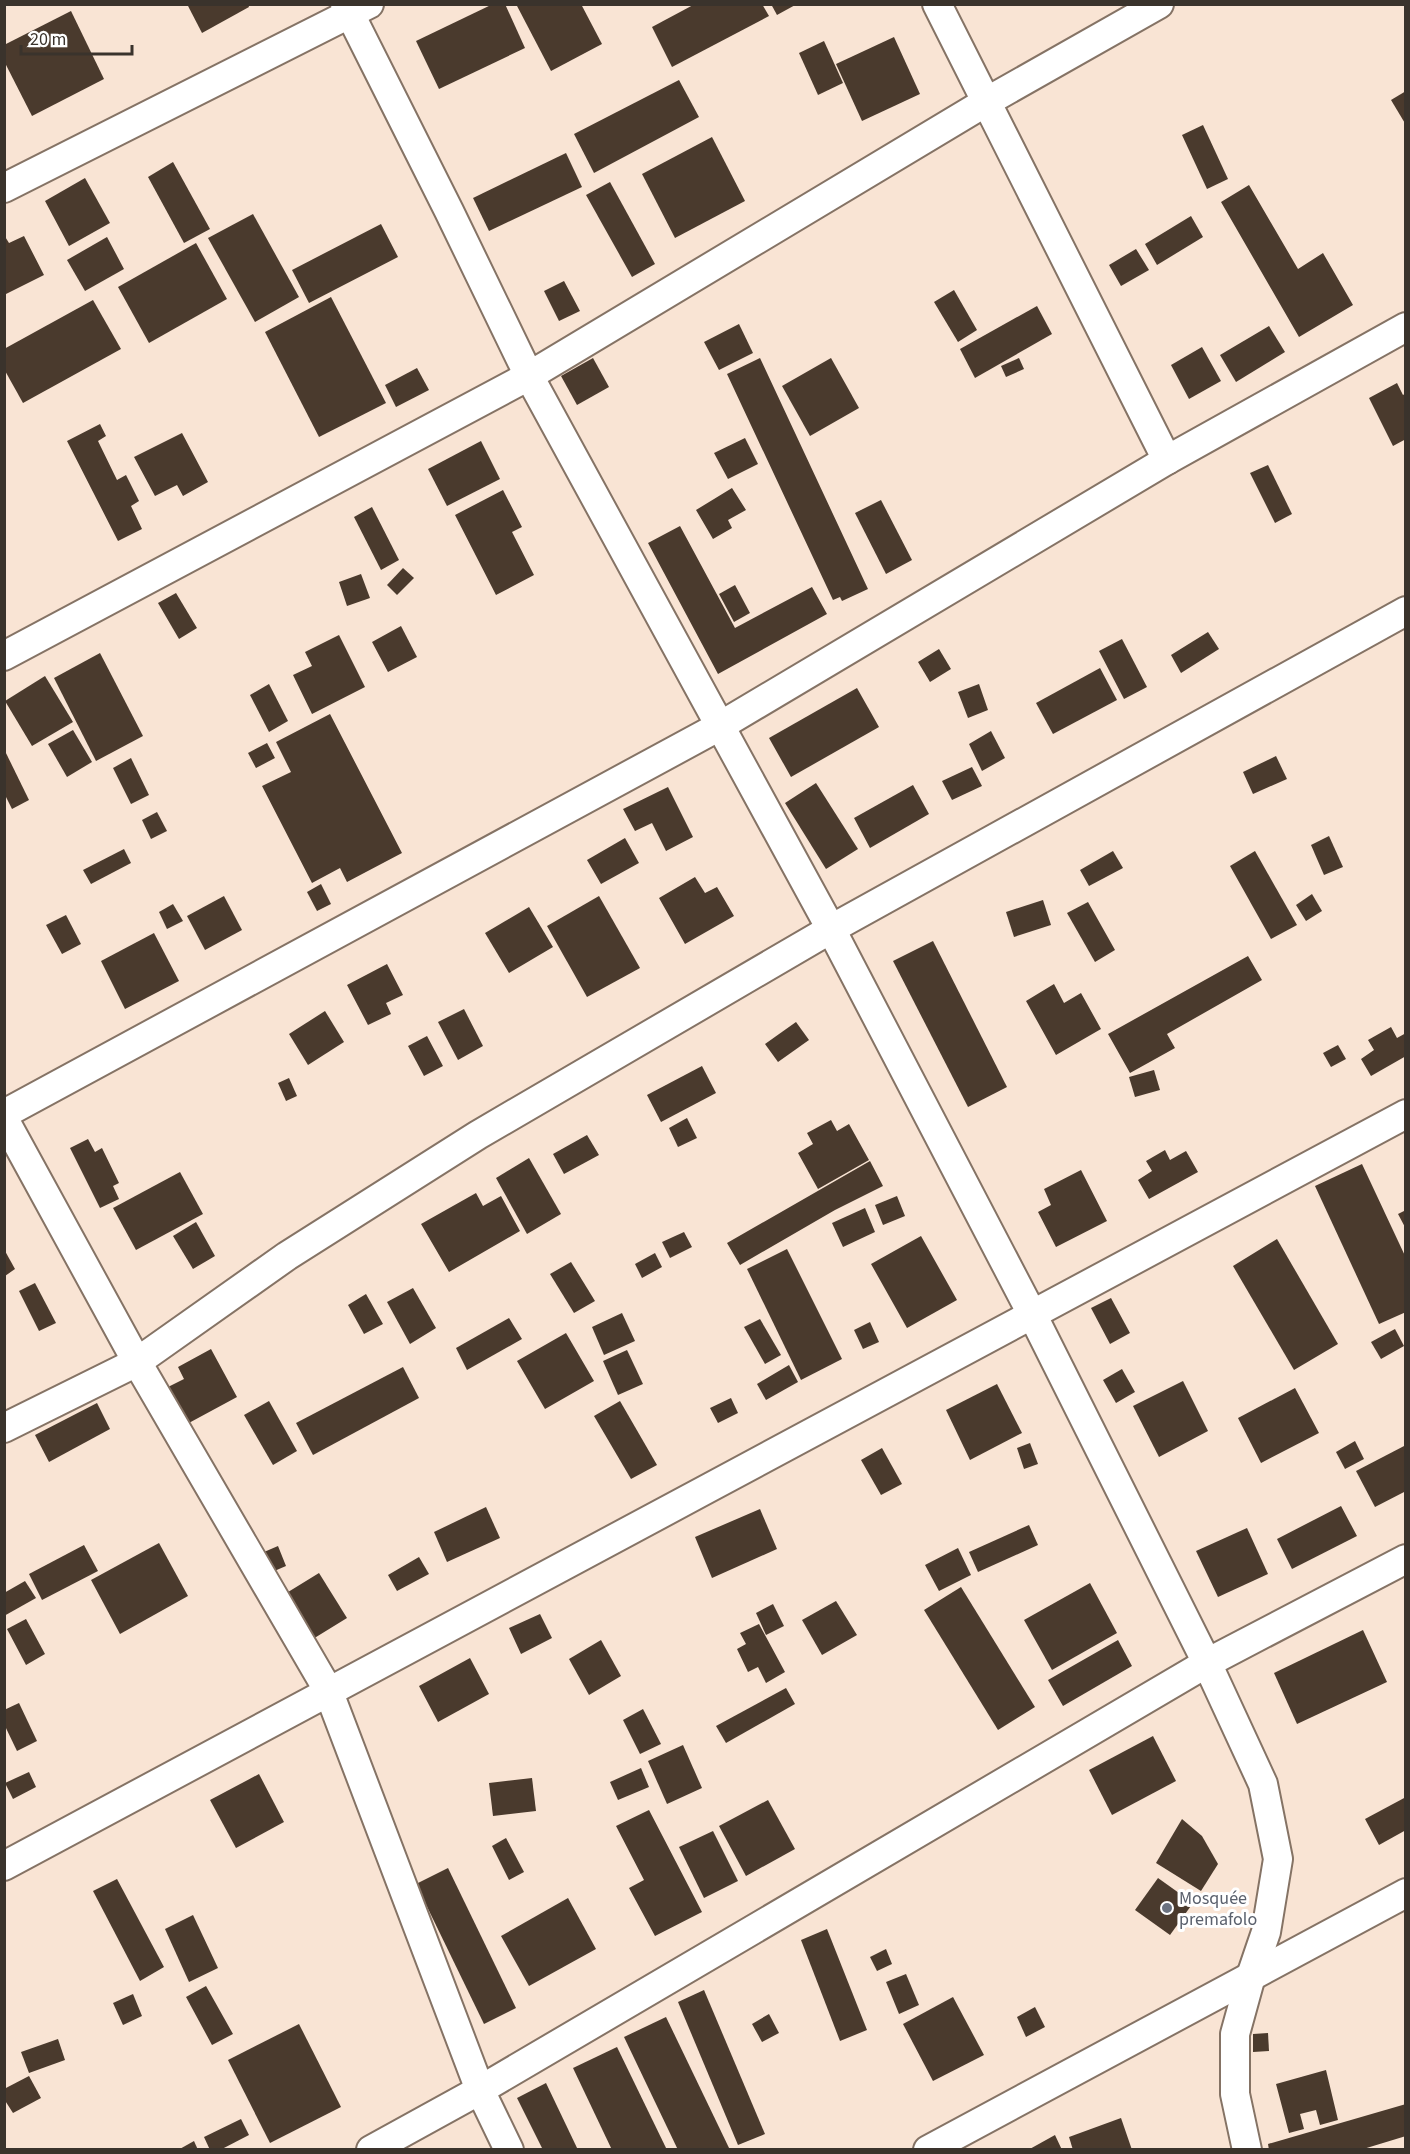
<svg xmlns="http://www.w3.org/2000/svg" width="1410" height="2154" viewBox="0 0 1410 2154" font-family="'Source Sans 3',sans-serif">
	<style>
		.building { fill: #4a3a2d }
		.lines { fill: none; stroke-linecap: round; stroke-linejoin: round }
		.street-casing { stroke: #857365; stroke-width: 32 }
		.street { stroke: #fff; stroke-width: 28 }
		.worship-dot { fill: #6b7280; stroke: #fff; stroke-width: 2 }
		.labels { text-anchor: middle; dominant-baseline: central; stroke-width: 6; stroke-linejoin: round; paint-order: stroke }
		.worship-label { font-size: 18px; fill: #5b616d; stroke: #fff; text-anchor: start }
	</style>
	<rect width="100%" height="100%" fill="#f9e4d4"/>
	<g class="building">
		<path d="M187 4H248L249 7 202 33Z"/>
		<path d="M493 4H505L525 48 439 89 416 41Z"/>
		<path d="M516 4H581L602 44 551 71Z"/>
		<path d="M695 4H762L769 16 672 67 652 27Z"/>
		<path d="M771 4H797L777 15Z"/>
		<path d="M71 11 104 79 32 116 4 61V45Z"/>
		<path d="M894 37 920 94 862 121 836 64Z"/>
		<path d="M824 41 843 83 818 95 799 53Z"/>
		<path d="M679 80 699 117 594 173 574 134Z"/>
		<path d="M1406 91V125L1391 100Z"/>
		<path d="M1203 125 1228 179 1207 189 1182 135Z"/>
		<path d="M712 137 745 201 675 238 642 174Z"/>
		<path d="M566 153 582 187 489 231 473 198Z"/>
		<path d="M173 162 210 229 184 243 148 177Z"/>
		<path d="M85 178 110 223 69 246 45 201Z"/>
		<path d="M610 182 655 264 632 277 586 195Z"/>
		<path d="M1249 185 1298 269 1323 253 1353 305 1299 337 1221 202Z"/>
		<path d="M253 214 299 297 255 322 208 238Z"/>
		<path d="M1191 216 1203 237 1157 265 1145 244Z"/>
		<path d="M381 224 398 257 309 303 292 270Z"/>
		<path d="M4 235 9 243 24 236 44 275 4 295Z"/>
		<path d="M107 237 124 269 85 291 67 260Z"/>
		<path d="M196 243 227 299 149 343 118 287Z"/>
		<path d="M1136 249 1149 270 1121 286 1109 265Z"/>
		<path d="M564 281 580 311 559 321 544 291Z"/>
		<path d="M954 290 977 330 958 342 934 302Z"/>
		<path d="M331 297 386 403 319 437 265 332Z"/>
		<path d="M93 300 121 349 23 403 4 369V349Z"/>
		<path d="M1037 306 1052 334 975 378 960 349Z"/>
		<path d="M739 324 753 353 719 370 704 342Z"/>
		<path d="M1269 326 1285 352 1236 382 1220 355Z"/>
		<path d="M1202 347 1221 381 1189 399 1171 365Z"/>
		<path d="M593 358 609 387 577 405 561 376Z"/>
		<path d="M760 358 868 589 842 601 840 597 833 600 727 374Z"/>
		<path d="M831 358 859 408 810 436 782 386Z"/>
		<path d="M1019 358 1024 369 1006 377 1001 366Z"/>
		<path d="M417 368 429 390 396 407 385 385Z"/>
		<path d="M1397 383 1403 395 1406 393V439L1393 446 1369 398Z"/>
		<path d="M100 424 106 436 98 441 117 480 126 475 139 501 131 506 142 529 118 541 67 441Z"/>
		<path d="M182 433 208 482 183 496 177 485 155 496 134 457Z"/>
		<path d="M745 438 758 464 728 479 714 453Z"/>
		<path d="M481 441 500 479 447 506 428 469Z"/>
		<path d="M1268 465 1292 514 1275 523 1250 473Z"/>
		<path d="M732 488 746 510 728 520 732 528 713 539 696 510Z"/>
		<path d="M503 490 522 527 512 532 534 575 496 595 455 515Z"/>
		<path d="M881 500 912 560 886 574 855 513Z"/>
		<path d="M372 507 399 560 381 570 354 517Z"/>
		<path d="M680 526 735 628 812 587 827 614 718 674 648 543Z"/>
		<path d="M403 568 414 578 397 595 387 585Z"/>
		<path d="M361 574 370 598 347 606 339 582Z"/>
		<path d="M735 585 750 613 734 622 719 594Z"/>
		<path d="M176 593 197 628 179 639 158 603Z"/>
		<path d="M401 626 417 657 388 672 372 642Z"/>
		<path d="M1208 632 1219 649 1181 673 1171 655Z"/>
		<path d="M339 635 365 687 312 714 293 675 312 666 305 652Z"/>
		<path d="M1122 639 1147 687 1124 699 1099 651Z"/>
		<path d="M939 649 951 669 930 682 918 662Z"/>
		<path d="M100 653 143 736 96 761 54 678Z"/>
		<path d="M1100 668 1117 700 1053 734 1036 703Z"/>
		<path d="M45 676 73 722 32 746 5 701Z"/>
		<path d="M269 684 288 721 269 732 250 695Z"/>
		<path d="M979 684 988 710 968 718 958 692Z"/>
		<path d="M857 688 879 727 791 777 769 738Z"/>
		<path d="M330 714 402 853 347 882 340 868 312 883 262 786 291 772 276 742Z"/>
		<path d="M73 730 92 762 67 777 48 744Z"/>
		<path d="M991 731 1005 758 982 771 969 744Z"/>
		<path d="M267 743 275 758 256 768 248 753Z"/>
		<path d="M4 749 29 800 12 809 4 793Z"/>
		<path d="M1276 756 1287 779 1253 794 1243 772Z"/>
		<path d="M131 758 149 795 131 804 113 768Z"/>
		<path d="M972 767 982 786 952 800 942 781Z"/>
		<path d="M816 783 858 849 826 869 785 803Z"/>
		<path d="M913 785 929 814 870 848 854 818Z"/>
		<path d="M668 787 693 837 666 851 652 823 635 831 623 809Z"/>
		<path d="M157 812 167 831 151 839 142 820Z"/>
		<path d="M1329 836 1343 867 1324 875 1311 845Z"/>
		<path d="M625 838 639 863 601 884 587 860Z"/>
		<path d="M124 849 131 863 91 884 83 870Z"/>
		<path d="M1113 851 1123 868 1089 886 1080 870Z"/>
		<path d="M1255 851 1297 925 1271 939 1230 866Z"/>
		<path d="M695 877 705 893 717 887 734 916 685 944 659 898Z"/>
		<path d="M321 884 331 904 317 911 307 892Z"/>
		<path d="M1312 894 1322 911 1306 921 1296 905Z"/>
		<path d="M224 896 242 930 205 950 187 916Z"/>
		<path d="M599 896 640 968 587 997 547 926Z"/>
		<path d="M1043 900 1051 925 1014 937 1006 912Z"/>
		<path d="M1088 902 1115 950 1095 962 1067 913Z"/>
		<path d="M173 904 183 921 167 929 159 912Z"/>
		<path d="M529 907 553 947 509 973 485 933Z"/>
		<path d="M66 915 81 944 62 954 46 925Z"/>
		<path d="M154 933 179 981 125 1009 101 961Z"/>
		<path d="M933 941 1007 1087 968 1107 893 961Z"/>
		<path d="M1248 956 1262 980 1167 1034 1175 1048 1130 1073 1108 1034Z"/>
		<path d="M387 964 403 995 386 1003 391 1014 368 1025 347 985Z"/>
		<path d="M1054 984 1064 1003 1081 993 1101 1029 1056 1055 1026 1001Z"/>
		<path d="M464 1009 483 1046 458 1060 438 1022Z"/>
		<path d="M325 1011 344 1042 308 1065 289 1034Z"/>
		<path d="M796 1022 809 1040 778 1062 765 1044Z"/>
		<path d="M1391 1027 1397 1038 1406 1033V1056L1371 1076 1361 1059 1374 1050 1368 1040Z"/>
		<path d="M427 1036 443 1066 424 1076 408 1046Z"/>
		<path d="M1338 1045 1346 1059 1331 1067 1323 1053Z"/>
		<path d="M702 1066 716 1093 661 1122 647 1095Z"/>
		<path d="M1154 1070 1160 1090 1135 1097 1129 1077Z"/>
		<path d="M289 1078 297 1096 286 1101 278 1083Z"/>
		<path d="M687 1118 697 1138 678 1147 669 1128Z"/>
		<path d="M831 1120 837 1131 849 1124 869 1160 818 1189 798 1153 813 1144 807 1133Z"/>
		<path d="M587 1135 599 1155 564 1174 553 1154Z"/>
		<path d="M88 1139 95 1152 102 1148 119 1183 113 1186 119 1199 100 1208 70 1148Z"/>
		<path d="M1165 1150 1170 1160 1186 1151 1198 1172 1149 1199 1138 1180 1152 1171 1146 1161Z"/>
		<path d="M529 1158 561 1214 527 1234 496 1178Z"/>
		<path d="M870 1161 883 1186 835 1210 740 1265 727 1243Z"/>
		<path d="M1362 1164 1406 1258V1312L1379 1324 1315 1186Z"/>
		<path d="M1081 1170 1107 1221 1056 1247 1038 1212 1051 1205 1044 1189Z"/>
		<path d="M180 1172 203 1214 136 1250 113 1208Z"/>
		<path d="M476 1193 483 1206 501 1196 520 1231 449 1272 421 1224Z"/>
		<path d="M897 1196 905 1216 883 1225 875 1205Z"/>
		<path d="M865 1208 875 1232 843 1247 832 1223Z"/>
		<path d="M1406 1210V1229L1398 1214Z"/>
		<path d="M196 1222 215 1256 193 1269 173 1236Z"/>
		<path d="M684 1232 692 1247 670 1258 662 1242Z"/>
		<path d="M921 1236 957 1300 907 1328 871 1264Z"/>
		<path d="M1277 1239 1338 1344 1294 1370 1233 1266Z"/>
		<path d="M787 1249 842 1359 801 1380 747 1269Z"/>
		<path d="M5 1251 15 1269 5 1276Z"/>
		<path d="M655 1253 662 1267 642 1278 635 1264Z"/>
		<path d="M571 1262 595 1301 574 1313 550 1274Z"/>
		<path d="M35 1283 56 1323 39 1331 19 1291Z"/>
		<path d="M413 1288 436 1328 410 1344 387 1302Z"/>
		<path d="M366 1294 383 1324 364 1334 348 1305Z"/>
		<path d="M1111 1298 1130 1333 1110 1344 1091 1308Z"/>
		<path d="M622 1313 635 1341 604 1355 592 1327Z"/>
		<path d="M509 1318 522 1339 467 1370 456 1348Z"/>
		<path d="M760 1319 781 1355 765 1364 744 1327Z"/>
		<path d="M870 1322 879 1342 863 1349 854 1330Z"/>
		<path d="M1395 1329 1404 1346 1381 1359 1371 1342Z"/>
		<path d="M566 1333 594 1381 545 1409 517 1361Z"/>
		<path d="M211 1349 237 1397 187 1424 168 1387 184 1379 178 1367Z"/>
		<path d="M627 1350 643 1384 618 1395 603 1361Z"/>
		<path d="M789 1365 798 1382 766 1400 757 1384Z"/>
		<path d="M403 1367 419 1398 313 1455 296 1423Z"/>
		<path d="M1122 1369 1135 1392 1116 1403 1103 1380Z"/>
		<path d="M1183 1381 1208 1431 1159 1457 1133 1406Z"/>
		<path d="M997 1384 1022 1433 970 1460 946 1410Z"/>
		<path d="M1295 1388 1319 1433 1261 1463 1238 1418Z"/>
		<path d="M731 1398 738 1413 718 1423 710 1408Z"/>
		<path d="M269 1401 297 1451 273 1465 244 1415Z"/>
		<path d="M620 1401 657 1465 631 1479 594 1416Z"/>
		<path d="M97 1403 110 1429 49 1462 35 1435Z"/>
		<path d="M1355 1441 1364 1459 1345 1469 1336 1452Z"/>
		<path d="M1030 1443 1038 1464 1024 1469 1017 1448Z"/>
		<path d="M1406 1445V1491L1375 1507 1356 1471Z"/>
		<path d="M882 1448 902 1484 881 1495 861 1460Z"/>
		<path d="M1341 1506 1357 1536 1292 1569 1277 1539Z"/>
		<path d="M486 1507 500 1538 447 1562 434 1532Z"/>
		<path d="M760 1509 777 1549 712 1578 695 1537Z"/>
		<path d="M1029 1525 1038 1545 978 1572 969 1552Z"/>
		<path d="M1247 1528 1268 1574 1218 1597 1196 1551Z"/>
		<path d="M159 1543 188 1596 120 1634 91 1580Z"/>
		<path d="M84 1545 98 1571 42 1600 29 1574Z"/>
		<path d="M278 1546 286 1566 265 1575 257 1555Z"/>
		<path d="M958 1548 971 1575 939 1591 925 1565Z"/>
		<path d="M419 1557 429 1574 397 1591 388 1575Z"/>
		<path d="M319 1573 347 1618 308 1642 280 1597Z"/>
		<path d="M25 1581 36 1598 4 1616V1593Z"/>
		<path d="M1090 1583 1117 1633 1052 1670 1024 1620Z"/>
		<path d="M961 1587 1035 1707 998 1730 924 1610Z"/>
		<path d="M836 1601 857 1635 822 1655 802 1620Z"/>
		<path d="M773 1604 784 1626 766 1635 756 1613Z"/>
		<path d="M540 1614 552 1638 521 1654 509 1628Z"/>
		<path d="M26 1619 45 1654 26 1665 7 1629Z"/>
		<path d="M759 1624 785 1672 766 1683 758 1667 748 1672 737 1649 746 1644 740 1633Z"/>
		<path d="M1363 1630 1387 1682 1297 1724 1274 1673Z"/>
		<path d="M601 1640 621 1676 589 1695 569 1659Z"/>
		<path d="M1118 1640 1132 1666 1063 1706 1048 1680Z"/>
		<path d="M470 1658 489 1694 438 1722 419 1686Z"/>
		<path d="M786 1688 795 1704 726 1743 716 1726Z"/>
		<path d="M19 1703 37 1741 17 1751 4 1724V1710Z"/>
		<path d="M643 1709 661 1744 640 1754 623 1720Z"/>
		<path d="M1153 1736 1176 1781 1112 1815 1089 1770Z"/>
		<path d="M683 1745 702 1788 667 1804 648 1761Z"/>
		<path d="M641 1768 649 1787 618 1800 610 1782Z"/>
		<path d="M29 1772 36 1787 13 1799 5 1783Z"/>
		<path d="M259 1774 284 1822 236 1848 210 1800Z"/>
		<path d="M532 1778 536 1811 493 1816 489 1783Z"/>
		<path d="M1406 1797V1830L1379 1845 1365 1819Z"/>
		<path d="M768 1800 795 1849 746 1876 719 1826Z"/>
		<path d="M649 1810 702 1912 655 1936 629 1888 644 1880 616 1826Z"/>
		<path d="M1182 1819 1202 1836 1218 1864 1201 1891 1156 1863Z"/>
		<path d="M713 1831 738 1881 704 1898 679 1847Z"/>
		<path d="M506 1838 524 1872 509 1880 492 1846Z"/>
		<path d="M448 1868 516 2008 484 2024 416 1884Z"/>
		<path d="M1158 1878 1193 1903 1170 1935 1135 1910Z"/>
		<path d="M117 1879 164 1967 140 1981 93 1891Z"/>
		<path d="M568 1898 596 1949 529 1986 501 1936Z"/>
		<path d="M193 1915 218 1968 189 1982 165 1929Z"/>
		<path d="M827 1929 867 2030 840 2041 801 1940Z"/>
		<path d="M886 1949 892 1964 877 1971 870 1957Z"/>
		<path d="M906 1974 919 2005 899 2014 886 1982Z"/>
		<path d="M206 1986 233 2034 212 2045 186 1997Z"/>
		<path d="M704 1990 765 2134 738 2145 678 2002Z"/>
		<path d="M133 1994 142 2016 123 2025 113 2003Z"/>
		<path d="M953 1997 984 2055 933 2081 903 2024Z"/>
		<path d="M1035 2007 1045 2027 1026 2037 1017 2017Z"/>
		<path d="M769 2014 779 2033 762 2042 752 2024Z"/>
		<path d="M666 2017 730 2150H678L624 2037Z"/>
		<path d="M299 2024 341 2107 270 2143 228 2060Z"/>
		<path d="M1268 2033 1269 2051 1253 2052V2034Z"/>
		<path d="M58 2039 65 2060 29 2073 21 2052Z"/>
		<path d="M617 2047 667 2150H612L573 2068Z"/>
		<path d="M1326 2070 1338 2120 1320 2125 1316 2110 1300 2114 1304 2129 1289 2133 1276 2084Z"/>
		<path d="M29 2076 41 2098 13 2113 4 2099V2089Z"/>
		<path d="M546 2083 578 2150H543L517 2098Z"/>
		<path d="M1406 2104V2136L1360 2150H1269L1268 2144Z"/>
		<path d="M1121 2118 1132 2150H1073L1069 2137Z"/>
		<path d="M241 2119 249 2135 220 2150H210L204 2137Z"/>
		<path d="M1055 2135 1062 2150H1028Z"/>
		<path d="M194 2141 198 2150H178Z"/>
	</g>
	<g class="lines">
		<defs>
			<g id="street">
				<path d="M345 4 449 211 529 376 831 929 1033 1316 1207 1663 1263 1784 1278 1859 1266 1932 1251 1976 1235 2034V2094L1247 2150"/>
				<path d="M937 4 1167 460"/>
				<path d="M4 188 369 4"/>
				<path d="M4 656 529 376 986 102 1159 4"/>
				<path d="M4 1114 720 726 1167 460 1406 327"/>
				<path d="M4 1119 137 1362 328 1690 480 2090 509 2150"/>
				<path d="M4 1428 137 1362 287 1256 478 1135 831 929 1406 611"/>
				<path d="M4 1866C470 1613 940 1367 1406 1114"/>
				<path d="M371 2150 480 2090 1207 1663 1406 1559"/>
				<path d="M928 2150 1406 1893"/>
			</g>
		</defs>
		<use href="#street" class="street-casing"/>
		<use href="#street" class="street"/>
	</g>
	<circle class="worship-dot" cx="1167" cy="1908" r="6"/>
	<g class="labels">
		<g class="worship-label">
			<text x="1179" y="1898">Mosquée<tspan x="1179" dy="21">premafolo</tspan></text>
		</g>
	</g>
	<rect width="1410" height="2154" fill="none" stroke="#3a332c" stroke-width="12"/>
	<path d="M21 45v9h111v-9" fill="none" stroke="#3a332c" stroke-width="3"/>
	<text x="30" y="45" font-size="18" fill="#3a332c" stroke="#ffffff" stroke-width="4.5" paint-order="stroke">20 m</text>
</svg>
